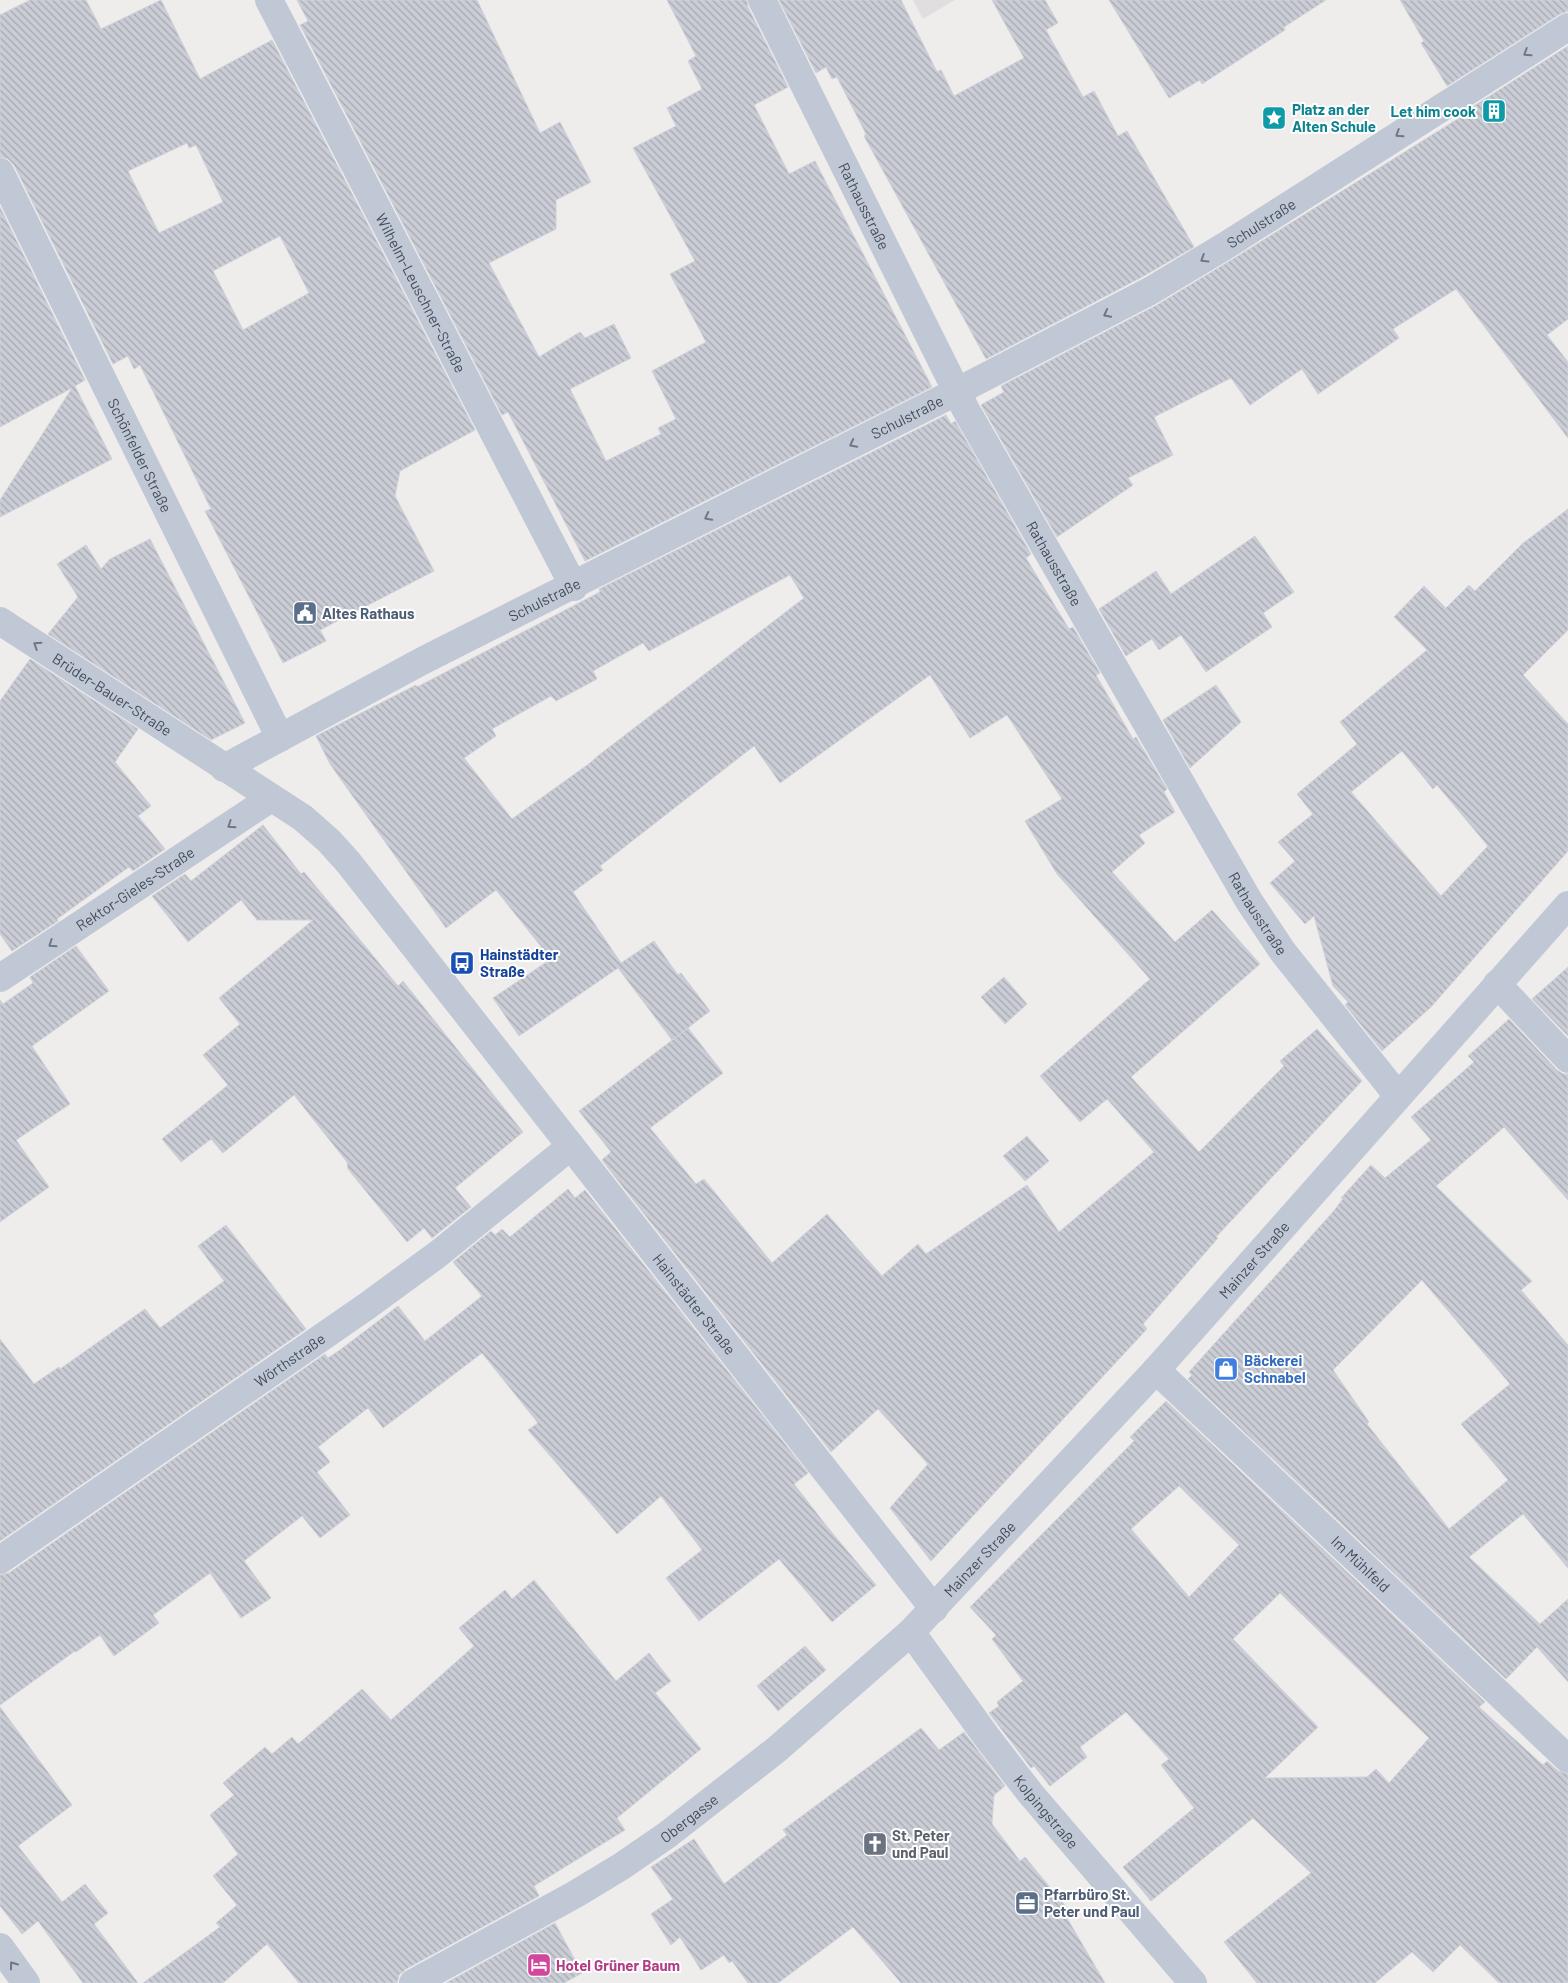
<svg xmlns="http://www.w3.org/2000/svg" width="1568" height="1983" viewBox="0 0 1568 1983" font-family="Barlow,sans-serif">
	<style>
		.education { fill: #e0dede }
		.building { fill: url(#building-back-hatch); stroke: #d0d1d9; fill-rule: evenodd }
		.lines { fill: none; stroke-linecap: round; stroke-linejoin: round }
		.street { stroke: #c1c8d5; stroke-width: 28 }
		.oneway { stroke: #6f7786 }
		.labels { text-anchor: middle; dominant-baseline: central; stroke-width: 4; stroke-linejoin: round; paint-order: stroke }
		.culture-label { font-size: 15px; font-weight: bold; fill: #0d838f; stroke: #fff; text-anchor: start }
		.street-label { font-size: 15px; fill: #434c5b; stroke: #fff }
		.service-label { font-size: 15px; font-weight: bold; fill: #4e5e75; stroke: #fff; text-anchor: start }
		.transit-label { font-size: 15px; font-weight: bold; fill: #164399; stroke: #fff; text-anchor: start }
		.shop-label { font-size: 15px; font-weight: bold; fill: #366cbe; stroke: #fff; text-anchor: start }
		.worship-label { font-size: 15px; font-weight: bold; fill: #5b616d; stroke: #fff; text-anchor: start }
		.hotel-label { font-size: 15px; font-weight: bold; fill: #b23c85; stroke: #fff; text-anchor: start }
	</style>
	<defs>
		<pattern id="building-back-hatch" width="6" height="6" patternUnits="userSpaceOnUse" patternTransform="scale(1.25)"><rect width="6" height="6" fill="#cacdd5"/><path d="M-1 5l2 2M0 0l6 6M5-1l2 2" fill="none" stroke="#a6a9b0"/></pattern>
	</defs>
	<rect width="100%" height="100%" fill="#efecec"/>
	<path class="education" d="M913 0H955L923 19Z"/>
	<g class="building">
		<path d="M30 0H86L101 29 161 0 200 79 272 40 475 430 400 471 395 496 434 571 320 630 326 641 283 663 205 511 211 509 140 365 134 369 128 356 113 364 14 165 8 159 0 157V15ZM187 143 189 148 196 145 223 202 159 233 128 171ZM280 236 309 293 243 330 213 271Z"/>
		<path d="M297 0H477L540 133 560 122 591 182 556 200V229L489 263 539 357 580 332 585 338 614 324 631 358 570 389 606 461 661 434 658 428 676 419 652 371 706 342 670 274 695 261 633 148 676 126 667 108 702 89 688 61 696 56 667 0H747L748 7 788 87 754 105 789 174 815 161 932 387 585 561 508 412 502 415 300 25 308 21Z"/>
		<path d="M779 0H901L937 72 941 70 954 96 1024 58 992 0H1045L1058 23 1046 30 1083 97 1094 91 1118 136 1127 131 1194 247 1142 277 986 359 864 136 866 134 837 77 832 79 826 67 816 73Z"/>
		<path d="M1109 0H1326L1284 27 1285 30 1202 84 1200 80 1169 98Z"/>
		<path d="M1400 0H1568V11L1560 14 1447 86 1421 43 1424 41Z"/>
		<path d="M1568 46V319L1547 335 1568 362V438L1456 289 1393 329 1399 338 1318 394 1302 369 1250 405 1231 378 1154 417 1173 455 1128 478 1133 485 1057 537 981 405 1004 392 1001 386 1157 305 1233 259 1464 115 1463 113Z"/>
		<path d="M0 207 85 380 75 386 112 459 0 517V500L72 388 0 427Z"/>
		<path d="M946 415 951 424 955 421 1031 554 1026 558 1069 629 1073 627 1100 673 1096 675 1133 739 1136 737 1167 789 1164 792 1175 812 1139 835 1145 843 1112 872 1175 942 1212 910 1260 964 1131 1077 1199 1152 1284 1066 1280 1061 1317 1029 1362 1081 1216 1237 1218 1238 1143 1324 1147 1329 931 1561 890 1508 928 1464 878 1409 831 1452 608 1168 602 1160 611 1152 579 1111 688 1028 723 1073 650 1128 696 1184 704 1179 772 1263 827 1214 882 1276 918 1244 926 1254 1027 1185 1059 1232 1154 1152 1107 1099 1080 1122 1040 1076 1150 979 1057 874 1025 821 1062 799 1007 715 970 738 930 675 780 783 754 746 600 866 603 870 573 892 621 963 654 941 678 975 681 973 710 1011 672 1040 618 968 519 1036 493 998 551 959 496 890 446 928 330 764 316 736 416 685 417 687 600 592 599 589ZM790 575 804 598 599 755 590 763 512 819 464 758 496 736 492 729 551 696 556 701 597 679 593 671 643 643 649 651Z"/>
		<path d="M1568 509V630L1523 675 1568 724V851L1431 1007 1382 1051 1345 1005 1348 1002 1333 986 1314 916 1305 924 1270 883 1295 861 1278 842 1313 814 1297 794 1357 744 1340 722 1427 650 1394 617 1424 586 1446 608 1469 585 1475 591 1522 544ZM1402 751 1433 789 1437 785 1488 846 1441 896 1351 792Z"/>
		<path d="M1255 536 1294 592 1263 613 1272 627 1206 672 1181 635 1159 650 1152 639 1126 656 1099 609 1156 571 1171 594Z"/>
		<path d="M150 539 245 723 211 740 48 634 78 597 57 564 86 545 101 569 110 559Z"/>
		<path d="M30 659 138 729 115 762 151 806 138 816 165 849 133 871 129 867 57 919 58 921 12 951 0 934V701Z"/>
		<path d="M1216 685 1241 722 1190 768 1163 720Z"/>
		<path d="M263 825 301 874 304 872 398 986 403 981 523 1132 455 1188 471 1207 432 1238 424 1228 407 1242 348 1169 347 1162 294 1095 223 1153 211 1139 181 1162 162 1139 228 1085 203 1055 240 1024 219 998 313 920H257L241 900 188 942 152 896 185 874 191 881Z"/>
		<path d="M76 946 109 991 32 1046 70 1104 16 1140 49 1187 0 1222V1000L3 1004 33 983 30 977Z"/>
		<path d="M1568 967V1036L1532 999Z"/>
		<path d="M1004 977 1027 1004 1005 1024 981 997Z"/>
		<path d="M1509 1019 1557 1070 1563 1074H1568V1200L1504 1127 1436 1186 1532 1281 1521 1290 1568 1345V1568L1523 1514 1469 1557 1540 1624 1568 1599V1682L1537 1647 1506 1679 1188 1379 1192 1375 1189 1372 1332 1213 1343 1199 1341 1198 1371 1165 1385 1178 1431 1140 1411 1117 1474 1062 1468 1056ZM1422 1280 1510 1384 1461 1424 1508 1480 1449 1529 1367 1424 1369 1422 1333 1370Z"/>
		<path d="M1027 1136 1049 1161 1025 1181 1003 1156Z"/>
		<path d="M568 1189 575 1198 585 1190 808 1473 794 1484 829 1529 876 1585 832 1622 779 1559 699 1621 666 1578 702 1550 661 1496 617 1534 528 1430 538 1423 482 1353 383 1428 368 1408 318 1447 330 1462 317 1472 350 1515 320 1538 302 1516 244 1561 271 1598 241 1618 210 1573 153 1615 159 1623 114 1656 100 1635 76 1652 75 1651 0 1705V1575L9 1573 325 1354 328 1358 340 1350 398 1306 425 1341 482 1296 453 1262 491 1231 495 1235 502 1229 510 1237Z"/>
		<path d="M226 1225 306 1329 0 1541V1339L34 1384 59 1367 60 1369 145 1309 160 1328 224 1281 198 1246Z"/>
		<path d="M1166 1401 1485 1702 1479 1707 1543 1765 1547 1761 1558 1771 1568 1774V1983H1499L1460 1945 1433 1972 1412 1952 1375 1983H1257L1224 1942 1311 1873 1253 1818 1151 1901 1123 1867 1194 1808 1161 1765 1169 1759 1126 1712 1080 1747 1087 1757 1050 1786 1034 1766 1031 1768 989 1713 999 1706 997 1702 1023 1681 992 1639 996 1635 970 1607 1134 1441 1130 1437ZM1179 1486 1239 1545 1189 1597 1131 1529ZM1280 1593 1429 1738 1389 1783 1376 1769 1367 1777 1265 1778 1318 1727 1233 1639Z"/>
		<path d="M534 1580 616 1681 649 1653 671 1681 655 1693 701 1749 617 1818 625 1830 534 1886 539 1896 406 1969 399 1975 397 1983H299L267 1944 223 1983H143L220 1927 216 1923 237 1905 213 1876 238 1854 210 1815 234 1795 223 1783 265 1747 272 1754 292 1737 298 1744 362 1689 391 1720 474 1646 459 1628 505 1590 512 1599Z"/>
		<path d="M805 1646 826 1670 778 1711 757 1686Z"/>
		<path d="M0 1707 72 1805 18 1846 62 1902 85 1884 108 1913 94 1924 138 1983H83L38 1921 22 1934 0 1906Z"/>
		<path d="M921 1728 939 1750 964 1732 1005 1786 994 1795 992 1824 1020 1861 1025 1857 1072 1914 1067 1918 1105 1983H901L853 1927 778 1983H748L732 1961 729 1963 724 1955 701 1970 680 1937 671 1945 651 1914 673 1899 651 1867 694 1839 724 1884 787 1835 783 1830Z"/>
		<path d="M555 1923 582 1973 564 1983H446Z"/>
	</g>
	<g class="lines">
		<g class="street">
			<path id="s1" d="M269 0 574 587"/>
			<path id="s2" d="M762 0 966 410 1249 901 1283 952 1398 1096"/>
			<path id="s3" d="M0 172 280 738"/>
			<path id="s4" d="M0 621 303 818 329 841 348 862 934 1609"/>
			<path id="s5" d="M224 768 424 660 958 391 1150 291 1225 246 1568 27"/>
			<path id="s6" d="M0 978 271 798"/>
			<path d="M1497 984 1568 1059"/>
			<path id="s7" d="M1156 1370 1568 1759"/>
			<path id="s8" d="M0 1560 367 1306 438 1254 571 1146"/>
			<path id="s9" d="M911 1632 986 1736 1030 1793 1193 1983"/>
			<path d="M0 1947 26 1983"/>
			<path id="s10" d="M413 1983 574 1895 622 1866 667 1835 776 1750 911 1632 1156 1370 1568 905"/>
		</g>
	</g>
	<defs><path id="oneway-chevron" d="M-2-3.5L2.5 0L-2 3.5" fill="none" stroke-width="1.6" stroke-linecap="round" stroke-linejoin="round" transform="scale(1.25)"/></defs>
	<g class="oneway">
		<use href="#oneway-chevron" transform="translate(1527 53) rotate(147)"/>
		<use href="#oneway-chevron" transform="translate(1399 134) rotate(147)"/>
		<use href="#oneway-chevron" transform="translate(1204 259) rotate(148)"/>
		<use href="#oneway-chevron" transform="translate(1107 314) rotate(152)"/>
		<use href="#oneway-chevron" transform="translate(853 444) rotate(153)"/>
		<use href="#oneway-chevron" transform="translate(708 517) rotate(153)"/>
		<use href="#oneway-chevron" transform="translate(37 645) rotate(-147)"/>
		<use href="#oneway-chevron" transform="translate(231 825) rotate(146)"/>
		<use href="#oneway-chevron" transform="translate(52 944) rotate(146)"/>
		<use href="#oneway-chevron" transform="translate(13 1965) rotate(-126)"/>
	</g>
	<defs>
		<symbol id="building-square" viewBox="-11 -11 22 22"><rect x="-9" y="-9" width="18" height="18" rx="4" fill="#0f9aa8" stroke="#fff"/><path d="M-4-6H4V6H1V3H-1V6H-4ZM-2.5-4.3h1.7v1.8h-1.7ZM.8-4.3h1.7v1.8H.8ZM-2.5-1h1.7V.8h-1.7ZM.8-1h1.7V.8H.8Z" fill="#fff"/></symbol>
		<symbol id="sight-square" viewBox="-11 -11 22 22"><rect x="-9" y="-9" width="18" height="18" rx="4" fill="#0f9aa8" stroke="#fff"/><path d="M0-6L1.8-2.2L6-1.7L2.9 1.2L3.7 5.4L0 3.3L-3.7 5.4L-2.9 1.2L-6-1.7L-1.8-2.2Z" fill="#fff"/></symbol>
		<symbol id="civic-square" viewBox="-11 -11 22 22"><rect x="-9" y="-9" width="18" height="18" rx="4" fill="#5c6f8a" stroke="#fff"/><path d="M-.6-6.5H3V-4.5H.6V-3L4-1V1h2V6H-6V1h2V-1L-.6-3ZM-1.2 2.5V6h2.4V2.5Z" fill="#fff"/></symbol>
		<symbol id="bus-square" viewBox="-11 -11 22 22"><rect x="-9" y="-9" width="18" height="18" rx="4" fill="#1a4fb4" stroke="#fff"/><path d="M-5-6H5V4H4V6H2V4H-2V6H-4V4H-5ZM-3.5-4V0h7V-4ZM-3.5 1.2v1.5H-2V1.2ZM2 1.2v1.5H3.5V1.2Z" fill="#fff"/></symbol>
		<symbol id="shop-square" viewBox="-11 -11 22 22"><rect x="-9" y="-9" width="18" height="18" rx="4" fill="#3f7fe0" stroke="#fff"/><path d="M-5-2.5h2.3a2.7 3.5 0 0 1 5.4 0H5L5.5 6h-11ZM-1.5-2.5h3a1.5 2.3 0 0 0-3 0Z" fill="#fff"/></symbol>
		<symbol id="church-square" viewBox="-11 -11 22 22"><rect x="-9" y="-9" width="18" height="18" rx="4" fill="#6b7280" stroke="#fff"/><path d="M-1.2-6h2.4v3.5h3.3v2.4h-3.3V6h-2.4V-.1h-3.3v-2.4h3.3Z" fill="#fff"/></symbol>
		<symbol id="office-square" viewBox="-11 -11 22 22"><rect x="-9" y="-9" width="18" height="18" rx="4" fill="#5c6f8a" stroke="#fff"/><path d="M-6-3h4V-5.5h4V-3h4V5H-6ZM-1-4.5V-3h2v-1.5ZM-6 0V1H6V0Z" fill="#fff"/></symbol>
		<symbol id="hotel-square" viewBox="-11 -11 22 22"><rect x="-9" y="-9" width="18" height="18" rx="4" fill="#d1479c" stroke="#fff"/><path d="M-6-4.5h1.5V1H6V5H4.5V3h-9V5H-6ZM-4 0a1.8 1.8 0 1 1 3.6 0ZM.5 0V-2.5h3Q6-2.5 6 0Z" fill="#fff"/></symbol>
	</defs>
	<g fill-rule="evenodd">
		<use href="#building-square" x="1480" y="97" width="28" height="28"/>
		<use href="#sight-square" x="1260" y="104" width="28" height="28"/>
		<use href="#civic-square" x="291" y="599" width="28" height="28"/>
		<use href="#bus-square" x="448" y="949" width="28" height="28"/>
		<use href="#shop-square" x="1212" y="1355" width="28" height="28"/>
		<use href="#church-square" x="861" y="1830" width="28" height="28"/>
		<use href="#office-square" x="1013" y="1889" width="28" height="28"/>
		<use href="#hotel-square" x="525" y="1951" width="28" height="28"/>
	</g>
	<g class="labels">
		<g class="culture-label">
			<text x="1292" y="109">Platz an der<tspan x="1292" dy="17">Alten Schule</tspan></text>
			<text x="1476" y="111" text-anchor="end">Let him cook</text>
		</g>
		<g class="street-label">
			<text stroke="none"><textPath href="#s2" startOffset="230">Rathausstraße</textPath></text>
			<text stroke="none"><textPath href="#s5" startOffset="1172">Schulstraße</textPath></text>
			<text stroke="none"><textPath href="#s1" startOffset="330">Wilhelm-Leuschner-Straße</textPath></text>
			<text stroke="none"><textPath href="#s5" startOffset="768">Schulstraße</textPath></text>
			<text stroke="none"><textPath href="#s3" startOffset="316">Schönfelder Straße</textPath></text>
			<text stroke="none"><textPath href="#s2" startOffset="635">Rathausstraße</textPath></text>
			<text stroke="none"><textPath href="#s5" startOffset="362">Schulstraße</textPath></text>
			<text stroke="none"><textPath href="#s4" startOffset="134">Brüder-Bauer-Straße</textPath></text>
			<text stroke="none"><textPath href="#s6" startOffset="162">Rektor-Gieles-Straße</textPath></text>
			<text stroke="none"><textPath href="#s2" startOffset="1040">Rathausstraße</textPath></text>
			<text stroke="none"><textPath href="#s10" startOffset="1118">Mainzer Straße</textPath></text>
			<text stroke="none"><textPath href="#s4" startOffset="986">Hainstädter Straße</textPath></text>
			<text stroke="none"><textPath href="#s8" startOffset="352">Wörthstraße</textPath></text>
			<text stroke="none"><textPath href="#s10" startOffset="712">Mainzer Straße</textPath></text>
			<text stroke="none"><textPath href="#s7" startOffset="282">Im Mühlfeld</textPath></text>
			<text stroke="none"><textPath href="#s9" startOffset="225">Kolpingstraße</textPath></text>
			<text stroke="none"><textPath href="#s10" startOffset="322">Obergasse</textPath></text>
		</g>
		<g class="service-label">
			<text x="322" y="613">Altes Rathaus</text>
			<text x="1044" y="1894">Pfarrbüro St.<tspan x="1044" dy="17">Peter und Paul</tspan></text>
		</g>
		<g class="transit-label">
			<text x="480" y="954">Hainstädter<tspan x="480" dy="17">Straße</tspan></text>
		</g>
		<g class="shop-label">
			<text x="1244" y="1360">Bäckerei<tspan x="1244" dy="17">Schnabel</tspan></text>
		</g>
		<g class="worship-label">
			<text x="892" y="1835">St. Peter<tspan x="892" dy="17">und Paul</tspan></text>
		</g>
		<g class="hotel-label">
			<text x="556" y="1965">Hotel Grüner Baum</text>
		</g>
	</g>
</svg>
